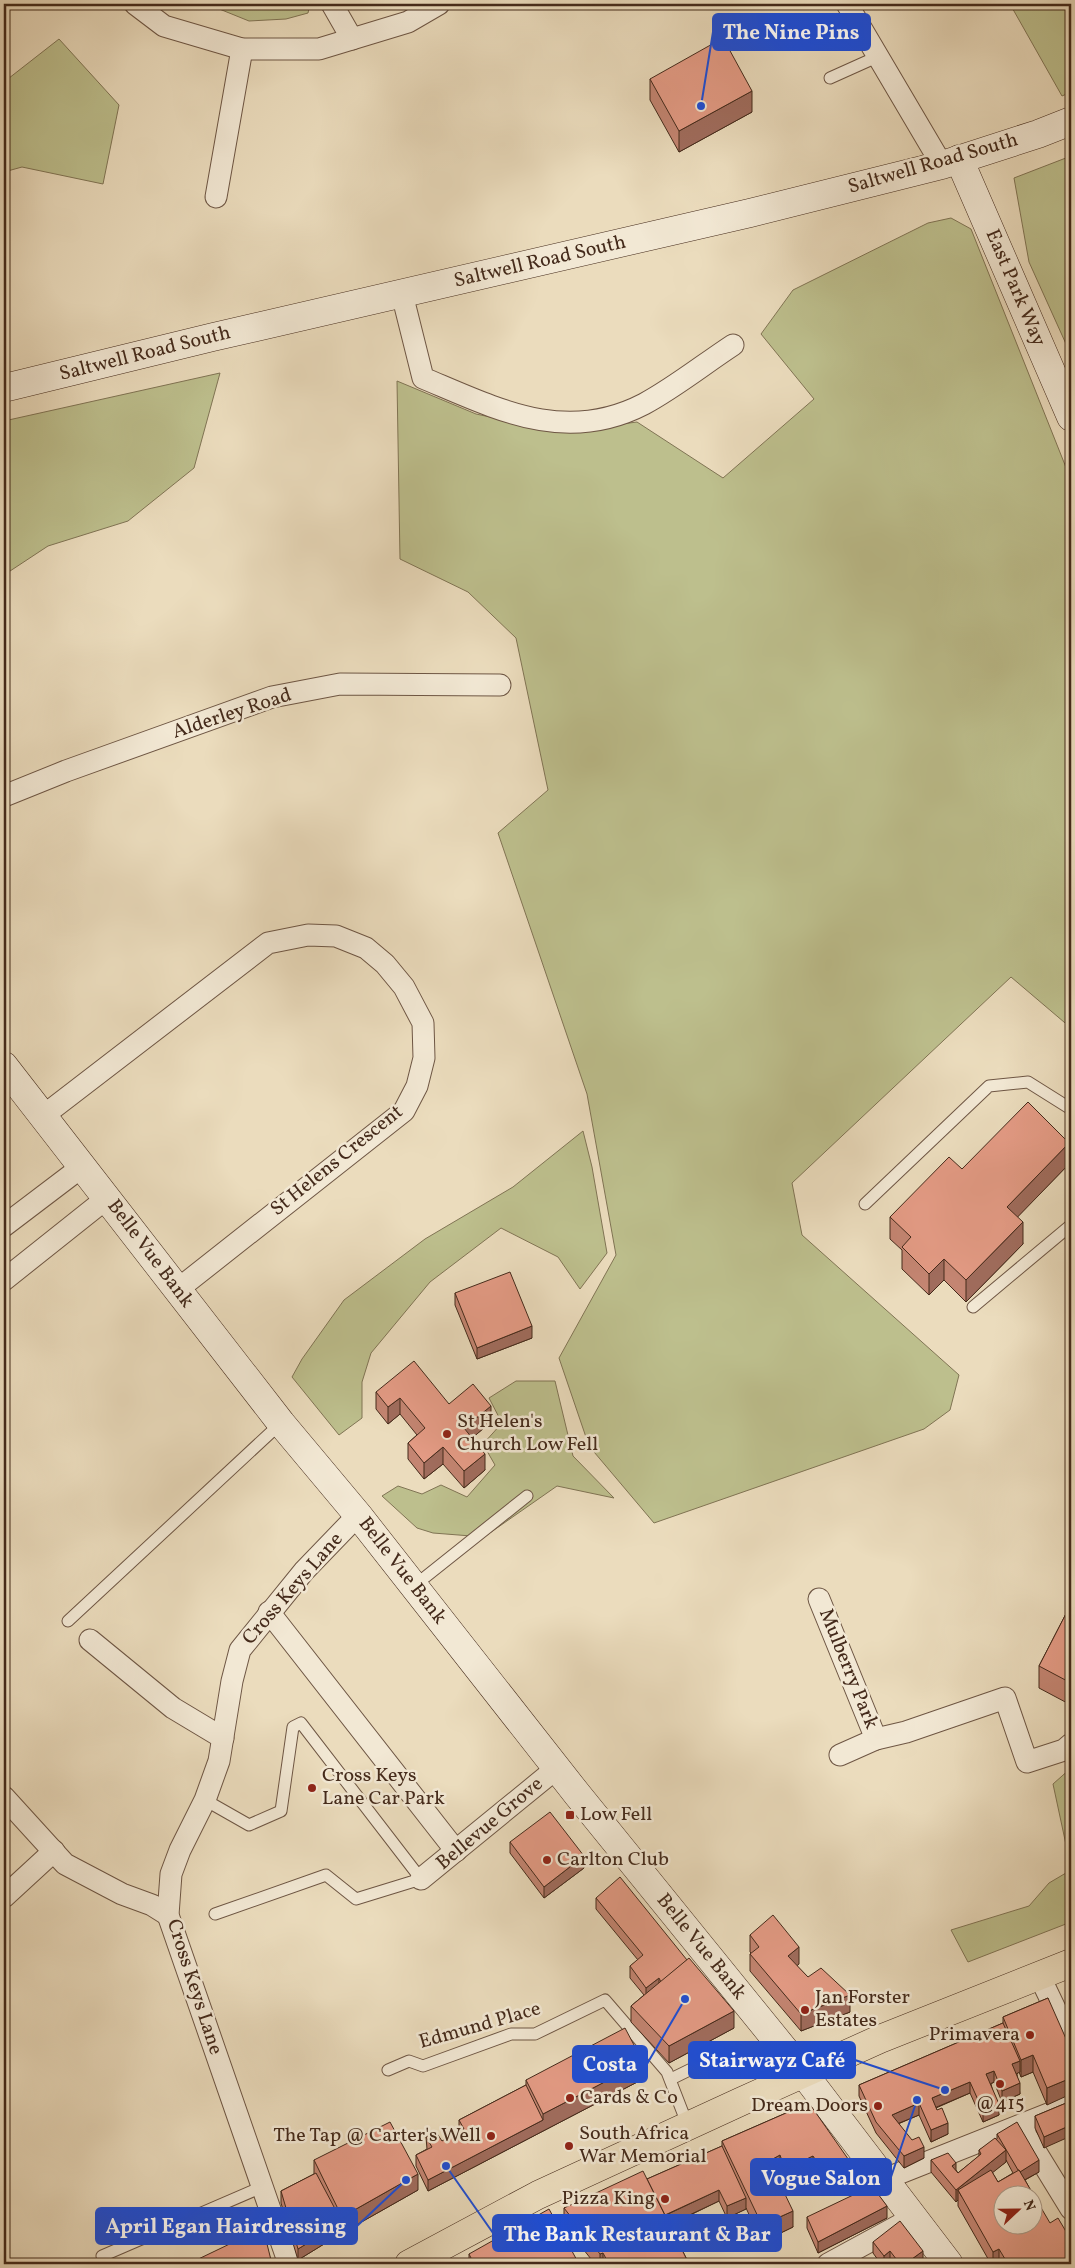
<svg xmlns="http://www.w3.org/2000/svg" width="1075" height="2268" viewBox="0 0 1075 2268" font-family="Vollkorn,serif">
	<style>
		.green { fill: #bdbf8d; stroke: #807454 }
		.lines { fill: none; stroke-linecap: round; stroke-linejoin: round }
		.lane-casing { stroke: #6e5644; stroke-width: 13 }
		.street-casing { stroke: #6e5644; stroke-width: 23 }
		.secondary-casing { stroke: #442a1b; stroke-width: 29 }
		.primary-casing { stroke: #442a1b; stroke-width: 29 }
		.lane { stroke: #f2e8d4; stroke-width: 11 }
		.street { stroke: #f2e8d4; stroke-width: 21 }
		.secondary { stroke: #f2e8d4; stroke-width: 28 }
		.primary { stroke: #ebdcbd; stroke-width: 28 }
		.wall { fill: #c48572; stroke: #442a1b; fill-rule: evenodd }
		.shaded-wall { fill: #a06c5d; stroke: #442a1b }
		.building { fill: #e49b85; stroke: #442a1b; fill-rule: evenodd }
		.poi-dot { fill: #8f2418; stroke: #f2e8d4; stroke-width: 2 }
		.labels { text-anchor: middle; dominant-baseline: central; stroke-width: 5; stroke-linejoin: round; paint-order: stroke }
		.street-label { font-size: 20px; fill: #442a1b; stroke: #f2e8d4 }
		.poi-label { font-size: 20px; fill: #442a1b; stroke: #f2e8d4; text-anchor: start }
		.leader { fill: none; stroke: #1d4ed8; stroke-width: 2 }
		.callout-dot { fill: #1d4ed8; stroke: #f2e8d4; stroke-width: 2 }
		.callout { fill: #1d4ed8; stroke: #1d4ed8; stroke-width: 2 }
		.callout-label { font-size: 21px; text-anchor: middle; font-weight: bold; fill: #fff }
	</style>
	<rect width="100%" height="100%" fill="#ebdcbd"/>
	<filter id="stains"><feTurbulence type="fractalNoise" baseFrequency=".004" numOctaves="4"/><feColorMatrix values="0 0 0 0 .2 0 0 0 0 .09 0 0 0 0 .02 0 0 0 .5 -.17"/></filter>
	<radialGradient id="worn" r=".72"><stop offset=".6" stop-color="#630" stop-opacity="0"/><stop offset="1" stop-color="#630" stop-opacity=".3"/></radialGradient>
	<g class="green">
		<path d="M207 4H310L308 13 286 19 249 21Z"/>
		<path d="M1010 4H1071V92L1062 96Z"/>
		<path d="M59 39 119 105 103 184 22 167 4 172V82Z"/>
		<path d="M1071 156V355L1029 262 1014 178Z"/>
		<path d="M951 218 971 229 1071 480V1028L1011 977 792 1183 802 1235 959 1375 950 1410 924 1429 654 1523 589 1446 559 1358 616 1255 587 1094 498 833 548 790 516 638 468 592 400 559 397 381 476 414 561 432 637 422 723 478 814 399 761 334 793 290 928 223Z"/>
		<path d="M220 373 194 468 128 521 48 546 4 575V421Z"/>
		<path d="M583 1131 592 1167 607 1253 580 1289 558 1257 501 1228 430 1282 371 1353 362 1382V1418L339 1435 292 1377 302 1359 344 1300 425 1239 513 1187Z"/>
		<path d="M516 1381H555L573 1456 614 1498 557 1486 484 1537 433 1533 417 1528 382 1496 398 1486 422 1494 441 1485 467 1497 495 1465 483 1444 502 1423 489 1398Z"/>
		<path d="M1071 1768V1868L1053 1784Z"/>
		<path d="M1071 1870V1922L968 1962 951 1930 1029 1906 1049 1883Z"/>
	</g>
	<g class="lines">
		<defs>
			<g id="lane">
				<path d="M830 78 879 56"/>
				<path d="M865 1204 989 1086 1028 1082 1071 1109"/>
				<path d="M973 1307 1071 1225"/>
				<path d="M414 1586 527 1496"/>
				<path d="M68 1621 281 1423"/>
				<path d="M205 1800 249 1825 281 1811 293 1727 301 1723 421 1879 356 1899 326 1875 215 1914"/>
				<path d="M388 2070 409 2061 423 2066 511 2034H535L605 2000 667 2072 688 2126"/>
				<path d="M671 2079 728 2051"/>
				<path d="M102 2256 262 2187"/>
			</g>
			<g id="street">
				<path d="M135 4 164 26 242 49H319L408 22 439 4"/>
				<path d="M332 4 352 39"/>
				<path d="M847 4 942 165"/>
				<path d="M216 197 242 49"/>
				<path d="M402 294 423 378C497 409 565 445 644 404 674 388 704 364 733 345"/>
				<path d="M4 796 66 771 272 697 340 684 500 685"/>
				<path d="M43 1116 268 943 308 935 336 936 366 948 385 964 404 987 423 1023 424 1058 417 1086 404 1111 177 1290"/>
				<path d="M4 1226 83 1166"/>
				<path d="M4 1280 107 1198"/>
				<path d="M819 1599 876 1739"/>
				<path d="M269 1612 456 1851"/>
				<path d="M90 1640 173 1708 223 1738"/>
				<path d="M840 1755 876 1739 906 1732 1005 1698 1027 1762 1064 1750 1071 1744"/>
				<path d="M4 1797 65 1864 122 1894 152 1905 168 1915"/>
				<path d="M421 1879 557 1768"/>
				<path d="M4 1897 54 1851"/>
				<path d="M1039 1975 1071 2042"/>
				<path d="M1020 2126 1071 2209"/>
				<path d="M885 2179 1071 2105"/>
				<path d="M289 2264 168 1915 171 1874 180 1850 205 1800 219 1761 232 1681 240 1650 304 1571 358 1515"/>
				<path d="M828 2264 907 2221"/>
			</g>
			<g id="secondary">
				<path d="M959 159 1071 417"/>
				<path d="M4 388 213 337 750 213 942 165 1038 134 1071 121"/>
				<path d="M4 1066 281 1423 358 1515 577 1794 804 2074 949 2264"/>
			</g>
			<path id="primary" d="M409 2264 538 2195 740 2102 880 2039 1071 1963"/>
		</defs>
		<use href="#lane" class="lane-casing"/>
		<use href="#street" class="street-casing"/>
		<use href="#secondary" class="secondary-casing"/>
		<use href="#primary" class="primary-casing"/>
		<use href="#lane" class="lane"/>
		<use href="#street" class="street"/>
		<use href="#secondary" class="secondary"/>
		<use href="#primary" class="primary"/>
	</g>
	<g class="wall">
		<path d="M650 79 752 112 679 152 650 100Z"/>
		<path d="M1069 1164 1017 1217 1023 1244 966 1302 944 1280 929 1295 902 1269V1250L890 1239V1217L962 1169Z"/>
		<path d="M455 1293 532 1338 477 1359 455 1305Z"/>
		<path d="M376 1392 449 1404 491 1422 472 1438 485 1470 464 1488 443 1464 424 1479 408 1459V1443L417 1435 400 1414 388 1424 376 1409Z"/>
		<path d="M1071 1604V1705L1039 1688V1666Z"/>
		<path d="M510 1842 584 1868 544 1898 510 1853Z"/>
		<path d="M596 1898 734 2028 669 2063 631 2022V2006L644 1995 630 1978V1966L638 1960 596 1909Z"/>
		<path d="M750 1935 799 1964 797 1966 808 1977 850 2012 801 2031 750 1971V1954L751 1953 750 1952Z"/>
		<path d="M1048 1998 1047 2105 1033 2072 1021 2077 1019 2072 1017 2074 1020 2094 1002 2102 994 2082 991 2084 999 2115 983 2122 970 2093 936 2108 948 2134 931 2142 919 2115 898 2124 924 2158 904 2168 876 2133 859 2096V2085L1003 2023V2017Z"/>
		<path d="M643 2079 428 2191 416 2166V2155L427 2149 426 2137 442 2141 459 2132V2120L526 2085V2080Z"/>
		<path d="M1071 2101 1044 2148 1035 2128V2116Z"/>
		<path d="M809 2103 853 2182 827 2193 813 2173 785 2186 780 2172 775 2174 793 2227 762 2242 746 2208V2209L727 2218 719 2201 670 2225 689 2264H595L564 2225V2208L647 2179 722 2146V2141Z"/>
		<path d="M997 2134 1039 2172 1025 2180 1071 2264H991L958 2206V2200L956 2202 931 2172V2160L956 2170 958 2173 979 2156V2150L997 2139ZM1006 2160 1013 2173 998 2182 992 2172 1006 2162Z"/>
		<path d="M314 2160 418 2190 342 2233 298 2260 281 2203V2191L314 2174Z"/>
		<path d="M807 2217 887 2218 818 2253 807 2228Z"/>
		<path d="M873 2242 923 2262 924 2264H892L890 2262 888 2264H881L873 2253Z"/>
		<path d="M469 2254 579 2264H459L469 2259Z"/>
	</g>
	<g class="shaded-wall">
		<path d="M752 91V112L679 152V131Z"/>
		<path d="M1069 1143V1164L1007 1228V1207Z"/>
		<path d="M1023 1222V1244L966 1302V1280Z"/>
		<path d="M944 1259V1280L929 1295V1274Z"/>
		<path d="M532 1326V1338L477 1359V1348Z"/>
		<path d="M400 1398V1414L388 1424V1407Z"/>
		<path d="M491 1406V1422L464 1445V1428Z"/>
		<path d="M443 1447V1464L424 1479V1463Z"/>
		<path d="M485 1454V1470L464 1488V1471Z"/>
		<path d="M584 1856V1868L544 1898V1887Z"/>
		<path d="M799 1947V1964L788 1973V1956Z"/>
		<path d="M659 1978V1989L646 1999V1988Z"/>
		<path d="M850 1995V2012L801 2031V2014Z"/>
		<path d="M734 2011V2028L669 2063V2046Z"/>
		<path d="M1033 2055V2072L1021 2077V2060Z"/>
		<path d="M1020 2061V2072L1012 2076V2064Z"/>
		<path d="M643 2062V2079L428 2191V2180L543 2120V2114Z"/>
		<path d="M994 2071V2082L986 2086V2074Z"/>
		<path d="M1071 2078V2094L1047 2105V2088Z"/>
		<path d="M970 2082V2093L932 2109V2098Z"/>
		<path d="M1020 2083V2094L1002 2102V2091Z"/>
		<path d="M919 2103V2115L892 2126V2115Z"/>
		<path d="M999 2104V2115L983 2122V2111Z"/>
		<path d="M948 2123V2134L931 2142V2130Z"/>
		<path d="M1071 2125V2136L1044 2148V2137Z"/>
		<path d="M924 2147V2158L904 2168V2156Z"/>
		<path d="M1006 2150V2162L962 2197 958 2190V2200L956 2202V2190Z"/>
		<path d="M780 2155V2172L769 2177V2161Z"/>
		<path d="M813 2156V2173L785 2186V2169Z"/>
		<path d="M1039 2160V2172L1019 2183V2172Z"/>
		<path d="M956 2163V2175L952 2166Z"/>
		<path d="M853 2166V2182L827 2193V2177Z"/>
		<path d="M418 2174V2190L342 2233 298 2260V2249L342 2222V2217Z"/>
		<path d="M719 2190V2201L664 2227V2216Z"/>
		<path d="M746 2198V2209L727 2218V2206Z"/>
		<path d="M887 2206V2218L818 2253V2242Z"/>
		<path d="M793 2211V2227L762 2242V2225Z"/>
		<path d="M999 2249V2264H993V2252Z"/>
		<path d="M890 2251V2262L888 2264H884V2256Z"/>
		<path d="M923 2251V2262L920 2264H905Z"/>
		<path d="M603 2253V2264H600V2254Z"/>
	</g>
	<g class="building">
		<path d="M723 38 752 91 679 131 650 79Z"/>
		<path d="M1028 1102 1069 1143 1007 1207 1023 1222 966 1280 944 1259 929 1274 902 1247 911 1237 890 1217 949 1157 962 1169Z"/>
		<path d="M510 1272 532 1326 477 1348 455 1293Z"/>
		<path d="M414 1361 449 1404 473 1384 491 1406 464 1428 485 1454 464 1471 443 1447 424 1463 408 1443 425 1428 400 1398 388 1407 376 1392Z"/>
		<path d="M1071 1604V1683L1039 1666Z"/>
		<path d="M550 1812 584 1856 544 1887 510 1842Z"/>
		<path d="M620 1877 687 1960 661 1982 659 1978 646 1988 630 1966 643 1955 596 1898Z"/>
		<path d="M773 1915 799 1947 788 1956 808 1977 821 1968 850 1995 801 2014 750 1954 759 1947 750 1935Z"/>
		<path d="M689 1958 734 2011 669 2046 631 2006Z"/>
		<path d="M1048 1998 1071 2050V2078L1047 2088 1033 2055 1021 2060 1003 2017Z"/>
		<path d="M1003 2023 1020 2061 1012 2064 1020 2083 1002 2091 994 2071 986 2074 999 2104 983 2111 970 2082 932 2098 937 2110 942 2108 948 2123 931 2130 919 2103 892 2115 912 2140 919 2137 924 2147 904 2156 876 2122 859 2085Z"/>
		<path d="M625 2028 643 2062 543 2114 526 2080Z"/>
		<path d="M526 2085 543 2120 428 2180 416 2155 432 2147 426 2137 436 2132 442 2141 464 2129 459 2120Z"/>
		<path d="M1071 2101V2125L1044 2137 1035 2116Z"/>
		<path d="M809 2103 853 2166 827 2177 813 2156 785 2169 780 2155 769 2161 793 2211 762 2225 722 2141Z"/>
		<path d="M390 2122 418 2174 342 2217 314 2160Z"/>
		<path d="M1017 2122 1039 2160 1020 2172 1019 2170H1018L997 2134Z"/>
		<path d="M995 2138 1006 2150 956 2190 931 2160 948 2153 956 2163 952 2166 958 2173 981 2154 979 2150Z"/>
		<path d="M722 2146 746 2198 727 2206 719 2190 665 2215 647 2179Z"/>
		<path d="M991 2170 998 2182 1019 2170 1050 2223 1058 2218 1071 2240V2264H1008L999 2249 993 2252 958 2190ZM1002 2196H1032V2226H1002Z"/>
		<path d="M643 2171 689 2264H609L603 2253 600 2254 564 2208Z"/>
		<path d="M316 2173 342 2222 298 2249 281 2191Z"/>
		<path d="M872 2186 887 2206 818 2242 807 2217Z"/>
		<path d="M549 2209 579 2264H474L469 2254Z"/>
		<path d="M900 2221 923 2251 905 2264H900L890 2251 884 2256 873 2242Z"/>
		<path d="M263 2228 272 2264H188Z"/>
		<path d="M920 2258 924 2264H912Z"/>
		<path d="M469 2259 472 2264H459Z"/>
	</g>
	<g class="poi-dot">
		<circle cx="447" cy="1434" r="5"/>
		<circle cx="312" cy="1788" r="5"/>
		<rect x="565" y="1810" width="10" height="10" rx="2.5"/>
		<circle cx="547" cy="1860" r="5"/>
		<circle cx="805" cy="2010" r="5"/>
		<circle cx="1030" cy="2035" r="5"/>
		<circle cx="1000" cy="2084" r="5"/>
		<circle cx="570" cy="2098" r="5"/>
		<circle cx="878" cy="2106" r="5"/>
		<circle cx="491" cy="2136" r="5"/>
		<circle cx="569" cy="2146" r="5"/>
		<circle cx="665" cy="2199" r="5"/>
	</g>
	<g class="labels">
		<g class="street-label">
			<text transform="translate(933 164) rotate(-16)">Saltwell Road South</text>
			<text transform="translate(540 262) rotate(-13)">Saltwell Road South</text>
			<text transform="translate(1015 288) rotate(67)">East Park Way</text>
			<text transform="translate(145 354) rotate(-14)">Saltwell Road South</text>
			<text transform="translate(232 714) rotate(-18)">Alderley Road</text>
			<text transform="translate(337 1161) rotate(-39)">St Helens Crescent</text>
			<text transform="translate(150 1254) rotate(53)">Belle Vue Bank</text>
			<text transform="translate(402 1571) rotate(52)">Belle Vue Bank</text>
			<text transform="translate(293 1589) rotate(-49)">Cross Keys Lane</text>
			<text transform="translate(848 1669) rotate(68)">Mulberry Park</text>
			<text transform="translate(490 1824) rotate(-40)">Bellevue Grove</text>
			<text transform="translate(701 1947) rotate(51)">Belle Vue Bank</text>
			<text transform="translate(194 1987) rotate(72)">Cross Keys Lane</text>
			<text transform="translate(480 2026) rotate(-16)">Edmund Place</text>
		</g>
		<g class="poi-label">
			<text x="457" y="1422">St Helen's<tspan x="457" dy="23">Church Low Fell</tspan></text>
			<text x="322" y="1776">Cross Keys<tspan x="322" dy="23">Lane Car Park</tspan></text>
			<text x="580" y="1815">Low Fell</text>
			<text x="557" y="1860">Carlton Club</text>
			<text x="815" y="1998">Jan Forster<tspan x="815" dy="23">Estates</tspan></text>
			<text x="1020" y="2035" text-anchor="end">Primavera</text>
			<text x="580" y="2098">Cards &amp; Co</text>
			<text x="1000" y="2104" text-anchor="middle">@415</text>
			<text x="868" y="2106" text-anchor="end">Dream Doors</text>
			<text x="579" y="2134">South Africa<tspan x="579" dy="23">War Memorial</tspan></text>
			<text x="481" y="2136" text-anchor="end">The Tap @ Carter's Well</text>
			<text x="655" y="2199" text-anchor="end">Pizza King</text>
		</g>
	</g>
	<path class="leader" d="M701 106L713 32M945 2090L855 2060M685 1999L647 2064M917 2100L891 2177M406 2180L357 2226M446 2166L493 2233"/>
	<g class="callout-dot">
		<circle cx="701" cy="106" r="5"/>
		<circle cx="945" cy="2090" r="5"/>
		<circle cx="685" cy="1999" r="5"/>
		<circle cx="917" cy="2100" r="5"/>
		<circle cx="406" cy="2180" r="5"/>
		<circle cx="446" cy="2166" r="5"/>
	</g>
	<g class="callout">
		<rect x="713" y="14" width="157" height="36" rx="5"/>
		<rect x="689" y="2042" width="166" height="36" rx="5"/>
		<rect x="573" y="2046" width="74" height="36" rx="5"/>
		<rect x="751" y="2159" width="140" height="36" rx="5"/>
		<rect x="96" y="2208" width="261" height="36" rx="5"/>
		<rect x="493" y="2215" width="288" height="36" rx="5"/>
	</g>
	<g class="callout-label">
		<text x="791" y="39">The Nine Pins</text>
		<text x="772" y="2067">Stairwayz Café</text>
		<text x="610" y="2071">Costa</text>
		<text x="821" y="2185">Vogue Salon</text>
		<text x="226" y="2233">April Egan Hairdressing</text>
		<text x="637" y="2241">The Bank Restaurant &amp; Bar</text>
	</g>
	<rect width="1075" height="2268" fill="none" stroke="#ebdcbd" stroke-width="20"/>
	<rect x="5" y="5" width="1065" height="2258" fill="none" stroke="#442a1b" stroke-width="2.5"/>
	<rect x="10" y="10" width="1055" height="2248" fill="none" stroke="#442a1b"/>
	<g transform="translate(1018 2210) rotate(68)"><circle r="24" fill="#f2e8d4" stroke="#ac9c8a"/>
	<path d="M0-4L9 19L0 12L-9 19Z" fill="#8f2418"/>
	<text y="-8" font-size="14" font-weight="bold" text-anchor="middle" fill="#442a1b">N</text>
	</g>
	<rect width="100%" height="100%" filter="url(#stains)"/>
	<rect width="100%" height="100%" fill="url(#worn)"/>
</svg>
